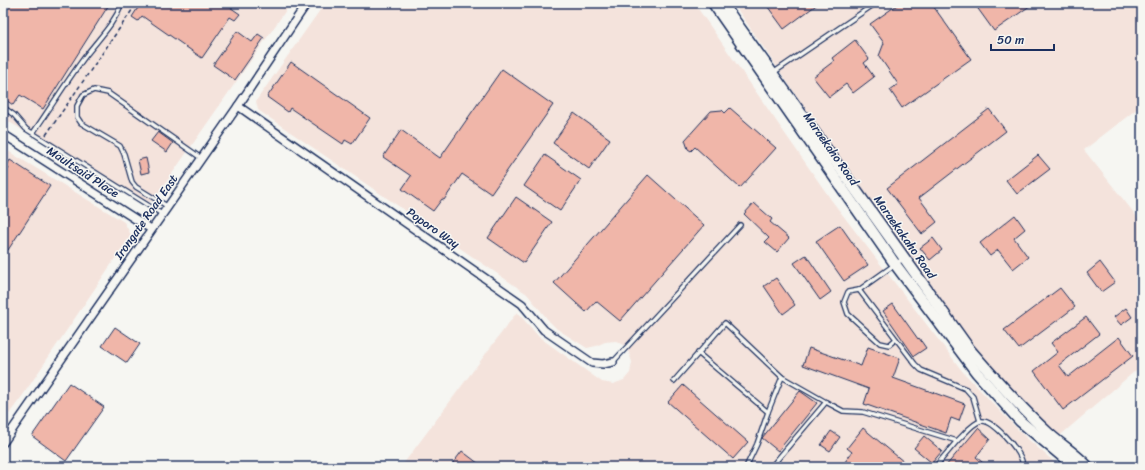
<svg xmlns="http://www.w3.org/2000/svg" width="1145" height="470" viewBox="0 0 1145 470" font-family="Sriracha,sans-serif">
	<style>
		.built { fill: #f4e3dc }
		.building { fill: #f0b6a9; stroke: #1b2f5e }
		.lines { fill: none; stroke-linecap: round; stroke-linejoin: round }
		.service-casing { stroke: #1b2f5e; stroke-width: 6 }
		.minor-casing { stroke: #1b2f5e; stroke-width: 10 }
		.secondary-casing { stroke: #1b2f5e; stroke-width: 13 }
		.path { stroke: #1b2f5e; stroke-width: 1.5; stroke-dasharray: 4 3; stroke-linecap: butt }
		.service { stroke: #f6f6f2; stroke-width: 3.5 }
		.minor { stroke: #f6f6f2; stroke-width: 7 }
		.secondary { stroke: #f6f6f2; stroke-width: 10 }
		.labels { text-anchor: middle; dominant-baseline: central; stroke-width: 3; stroke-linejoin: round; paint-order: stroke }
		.street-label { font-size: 12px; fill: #1b2f5e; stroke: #f6f6f2 }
	</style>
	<rect width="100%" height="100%" fill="#f6f6f2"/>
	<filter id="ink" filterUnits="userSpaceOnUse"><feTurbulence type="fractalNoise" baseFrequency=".025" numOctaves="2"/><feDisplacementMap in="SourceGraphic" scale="8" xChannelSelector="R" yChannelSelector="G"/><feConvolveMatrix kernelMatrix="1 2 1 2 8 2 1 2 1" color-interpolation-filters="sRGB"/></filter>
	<g filter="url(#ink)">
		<g class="built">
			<path d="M3 3H291L153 201 142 204 3 118Z"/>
			<path d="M325 3H694L832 201 963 372 1022 434 1060 467H401L517 312 539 337 602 382 613 384 624 380 630 373 632 362 629 353 624 345 616 341 605 342 596 346 587 348 557 329 549 321 527 294 258 110 256 101Z"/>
			<path d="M733 3H1142V105L1084 150 1142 223V365L1056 439 977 359Z"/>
			<path d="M3 148 124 222 131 235 23 395 3 422Z"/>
		</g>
		<g class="building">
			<path d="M3 3H110L43 109 20 95 13 105 3 98Z"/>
			<path d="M141 3H224L240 14 235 20 230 17 202 58 142 16 138 21 132 17Z"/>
			<path d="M765 3H819L784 29Z"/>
			<path d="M900 3H931L971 59 902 108 890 90 898 84 879 56 884 43 870 24Z"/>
			<path d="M981 3H1034L994 31 976 6Z"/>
			<path d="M237 31 252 42 258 34 264 38 235 80 213 65Z"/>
			<path d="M855 40 869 59 864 63 874 77 853 93 846 84 829 97 813 77 834 61 832 58Z"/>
			<path d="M291 62 370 118 352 144 345 140 343 144 290 108 288 112 267 97Z"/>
			<path d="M502 69 553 105 491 194 462 174 444 200 442 199 433 211 402 189 411 176 383 157 401 130 440 158Z"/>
			<path d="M730 108 776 148 740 188 695 147 691 151 688 149 685 140 711 111 722 110 725 113Z"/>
			<path d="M989 109 1006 131 919 198 937 222 922 234 887 188Z"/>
			<path d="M574 113 610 139 589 169 553 143Z"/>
			<path d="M158 132 173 143 167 152 151 141Z"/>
			<path d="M545 155 581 180 560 211 524 186Z"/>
			<path d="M1038 155 1050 169 1017 194 1006 180Z"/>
			<path d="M146 158 149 172 141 174 138 160Z"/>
			<path d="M10 160 50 186 8 250 3 246V177L9 168 6 167Z"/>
			<path d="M648 175 704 225 620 321 596 301 586 312 554 283Z"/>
			<path d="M516 197 552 222 524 263 488 238Z"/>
			<path d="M754 203 772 219 770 222 789 238 777 252 765 242 769 238 744 214Z"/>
			<path d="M1015 215 1025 229 1014 238 1028 257 1013 269 998 250 990 256 980 243Z"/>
			<path d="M840 225 868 265 844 281 816 241Z"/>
			<path d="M933 238 942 250 930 260 920 248Z"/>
			<path d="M806 255 831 292 820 300 794 263Z"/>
			<path d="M1100 262 1115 282 1101 292 1087 273Z"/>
			<path d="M776 278 795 305 783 314 764 286Z"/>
			<path d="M1060 288 1075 307 1019 349 1004 330Z"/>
			<path d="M893 304 918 339 919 338 926 348 914 356 883 311Z"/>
			<path d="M1126 308 1132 317 1121 325 1114 317Z"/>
			<path d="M1086 317 1099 334 1059 365 1068 377 1119 337 1133 356 1063 410 1034 371 1058 352 1051 343Z"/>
			<path d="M115 327 140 344 127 363 102 346Z"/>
			<path d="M868 347 900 358 893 378 965 404 959 421 951 418 946 433 864 404 869 389 803 365 809 348 861 366Z"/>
			<path d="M69 383 104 407 66 461 32 436Z"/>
			<path d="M683 385 748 442 733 459 668 402Z"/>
			<path d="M800 391 817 403 778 451 762 438Z"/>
			<path d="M863 428 910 467H851L845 462 852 452 847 448Z"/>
			<path d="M978 428 990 439 976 457 988 467H945Z"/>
			<path d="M831 431 840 437 830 451 821 445Z"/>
			<path d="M924 436 942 451 932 463 914 448Z"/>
			<path d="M462 451 483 467H450Z"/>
		</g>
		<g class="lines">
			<defs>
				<g id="service">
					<path d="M773 73 876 3"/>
					<path d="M3 107 14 115 26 129 162 214"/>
					<path d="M33 133C51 107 68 79 87 54 101 36 114 24 122 3"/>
					<path d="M167 206 136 187 132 182 124 154 120 146 81 123 77 117V106L83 95 94 90 108 93 201 158"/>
					<path d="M859 290 904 258"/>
					<path d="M896 339 889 345 880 343 848 314 844 302 848 292 859 290 915 364 921 370 966 389 973 397 980 421"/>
					<path d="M698 353 768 412 757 444 746 467"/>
					<path d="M613 362 740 225"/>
					<path d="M674 381 725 323 782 377 826 402"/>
					<path d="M768 412 782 377"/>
					<path d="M957 441C964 435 972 423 981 421 993 419 1019 450 1022 461 1022 463 1022 465 1022 467"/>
					<path d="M771 467 826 402 843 411 863 412 957 441 935 467"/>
				</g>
				<g id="minor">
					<path d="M238 106 522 304 544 330 592 363 603 364 613 362"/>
					<path d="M3 134 151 229"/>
					<path d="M3 443 238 106 307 3"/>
				</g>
				<g id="secondary">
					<path d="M713 3 895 264 977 373 1020 421 1075 467"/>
					<path d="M722 3 970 350C995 379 1020 407 1048 433 1061 445 1076 454 1088 467"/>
				</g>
			</defs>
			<use href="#service" class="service-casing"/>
			<use href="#minor" class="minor-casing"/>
			<use href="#secondary" class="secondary-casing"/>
			<path class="path" d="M46 135 137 3"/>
			<use href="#service" class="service"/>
			<use href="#minor" class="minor"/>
			<use href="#secondary" class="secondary"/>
		</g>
	</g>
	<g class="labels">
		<g class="street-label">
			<text transform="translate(831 149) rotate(55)">Maraekaho Road</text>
			<text transform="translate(83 172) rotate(33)">Maultsaid Place</text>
			<text transform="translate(146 217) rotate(-55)">Irongate Road East</text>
			<text transform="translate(433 228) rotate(35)">Poporo Way</text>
			<text transform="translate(905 237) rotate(55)">Maraekakaho Road</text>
		</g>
	</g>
	<rect width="1145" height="470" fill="none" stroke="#f6f6f2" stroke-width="16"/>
	<rect x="8" y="8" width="1129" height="454" fill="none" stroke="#1b2f5e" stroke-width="1.5" filter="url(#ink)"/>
	<path d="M991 44v6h63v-6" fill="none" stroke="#1b2f5e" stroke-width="2"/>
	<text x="997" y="44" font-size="12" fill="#1b2f5e" stroke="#f6f6f2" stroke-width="3" paint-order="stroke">50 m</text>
</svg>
